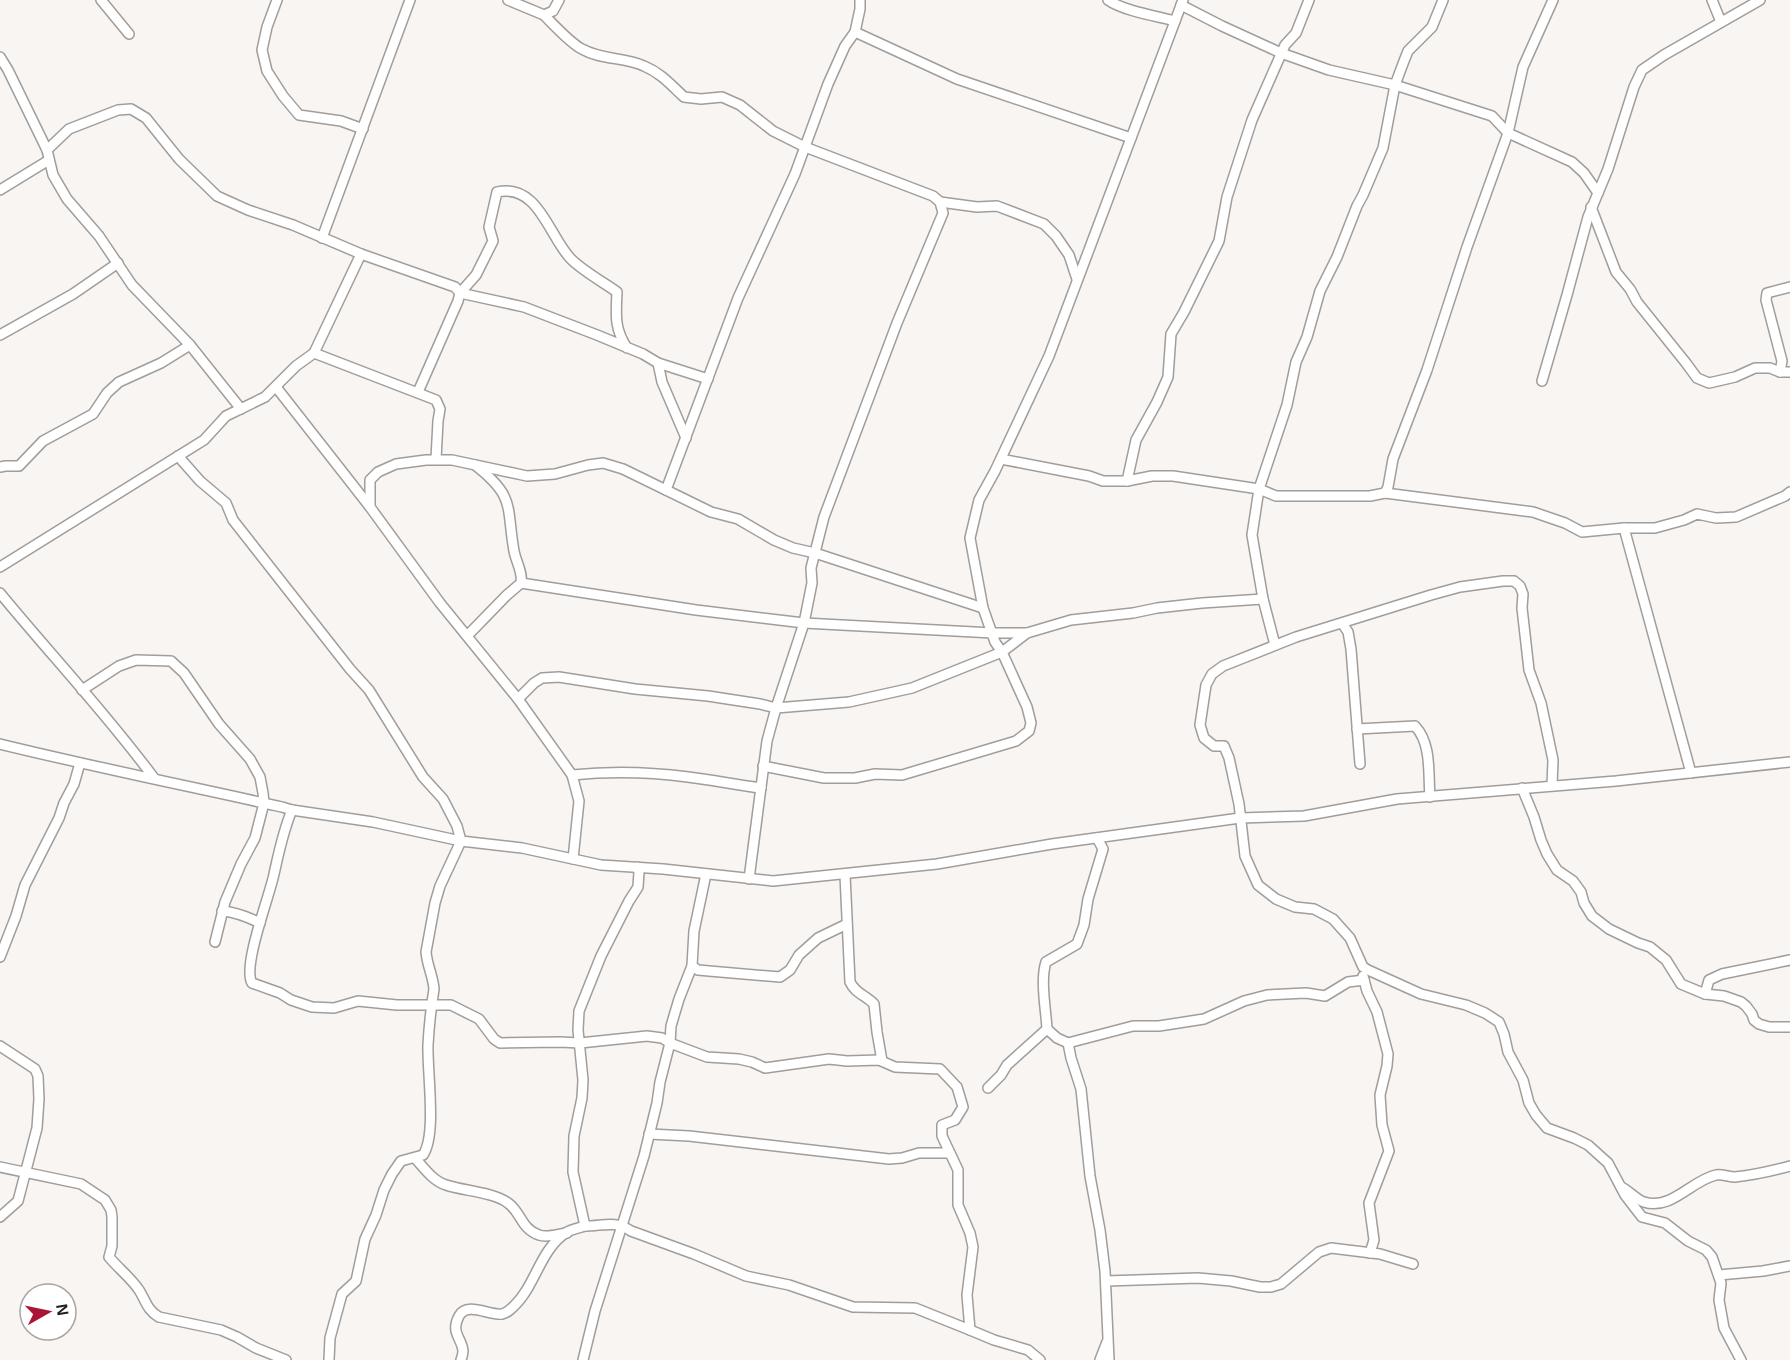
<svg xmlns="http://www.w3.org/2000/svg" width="1790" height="1360" viewBox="0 0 1790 1360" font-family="Helvetica,sans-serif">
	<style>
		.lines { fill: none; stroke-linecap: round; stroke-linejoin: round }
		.minor-casing { stroke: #a19d9a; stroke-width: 12 }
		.minor { stroke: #fff; stroke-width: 9 }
	</style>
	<rect width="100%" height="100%" fill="#f9f5f2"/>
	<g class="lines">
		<defs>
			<g id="minor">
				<path d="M101 0 129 34"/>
				<path d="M277 0 267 27 262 50 267 71 283 96 299 115 341 121 363 129"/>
				<path d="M508 0 544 15 553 11 559 0"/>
				<path d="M1108 0C1124 11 1156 16 1175 21"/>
				<path d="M1712 0 1721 22"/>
				<path d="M1181 5 1222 26 1281 53 1329 70 1395 85 1492 116 1508 133 1572 162 1584 173 1598 193"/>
				<path d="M544 15C554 25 570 43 582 49 601 60 624 57 644 66 661 73 671 85 684 97L701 99 722 97 740 105 773 131 805 147 933 196 940 202 943 213 897 323 824 517 811 568 812 583 804 623 776 708 767 741 749 879"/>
				<path d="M855 32 957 79 1131 138"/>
				<path d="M0 57 8 70 47 150 53 175 67 199 99 236 132 285 190 345 241 409"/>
				<path d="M47 150 69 129 118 110 131 109 146 118 179 159 217 196 248 210 293 225 361 254 455 287 460 293 458 301 418 392"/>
				<path d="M0 190 49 160"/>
				<path d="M940 202 977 207 997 206 1044 224 1056 236 1069 255 1077 279"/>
				<path d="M1591 207 1616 272 1630 289 1637 302 1686 363 1697 378 1709 383 1735 377 1755 368H1770L1780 372H1790"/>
				<path d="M322 238 410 0"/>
				<path d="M0 335 73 294 118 263"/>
				<path d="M627 348C614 328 616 315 617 292 603 282 583 271 571 259 549 237 539 183 497 192L489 227 493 241 476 275 460 293 524 307 597 335 643 354 658 363 662 382 686 438"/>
				<path d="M314 353 436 400 440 409 438 421 436 459"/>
				<path d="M658 363 708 379"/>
				<path d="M1780 372 1782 361 1766 300 1767 293 1790 287"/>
				<path d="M1542 381 1567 295 1588 217 1608 169 1634 87 1642 70 1664 55 1760 0"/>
				<path d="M276 387 370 507 440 603 518 699 572 775 579 801 573 859"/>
				<path d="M178 456 200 481 226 503 233 520 350 669 369 690 423 777 443 799 457 826 461 841 440 886 435 903 426 952C427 965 433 976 434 989 431 1008 429 1026 428 1045 427 1072 437 1135 423 1155L401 1161 392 1174 384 1190 376 1215 365 1239 356 1281 342 1294 330 1338 329 1360"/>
				<path d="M1001 459 1089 476 1103 481H1127L1152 476H1173L1259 489 1276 496H1370L1385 493 1388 487 1393 459 1427 370 1467 247 1508 133 1523 67 1553 0"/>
				<path d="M475 465C516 497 506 506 514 551 516 562 523 572 521 583"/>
				<path d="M0 467 5 466H19L43 441 93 414 107 393 119 382 161 363 190 345"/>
				<path d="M1127 481 1136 440 1157 402 1168 377 1171 334 1184 312 1219 241 1227 197 1252 120 1285 45 1296 33 1309 0"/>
				<path d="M666 490 738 298 795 174 828 84 845 46 855 32 860 9V0"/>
				<path d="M1385 493 1533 512 1565 523 1582 532 1624 528H1655L1684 520 1697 514 1716 518 1736 517 1785 496 1790 492"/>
				<path d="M370 507V480L378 472 396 464 426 460H452L527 476 555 474 588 465 603 463 623 469 711 512 738 519 774 540 793 548 815 553 983 608"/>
				<path d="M1624 528 1691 773"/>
				<path d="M0 567 204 440 226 416 265 397 296 366 314 353 361 254"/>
				<path d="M0 593C51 655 106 713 154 778"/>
				<path d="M1342 623 1348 632 1351 649 1360 764"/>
				<path d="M467 636 507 595 521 583 696 610 804 623 993 633H1027"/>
				<path d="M1275 645 1263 599 1252 535 1259 489 1287 405 1296 362 1307 337 1320 291 1337 257 1357 206 1363 195 1383 148 1395 85 1404 61 1408 51 1432 27 1443 0"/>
				<path d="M82 690 119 666 136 660 171 661 184 673 219 724 250 759 260 777 263 793 264 803 255 838 241 864 225 902 215 942"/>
				<path d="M518 699 534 683 542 678 559 677 635 689 708 696 760 704 776 708 849 702 912 688 1002 652 1027 633 1071 620 1133 613 1157 608 1202 603 1263 599"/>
				<path d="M1357 729 1415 726C1432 744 1428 774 1430 797"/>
				<path d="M0 744C94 767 188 786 282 807L292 810 373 822 461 841 522 848 601 865 663 869 773 881 937 864 1052 844 1240 818 1304 816 1397 799 1616 781 1790 762"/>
				<path d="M763 766 824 778H855L875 774 902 775 1016 741 1029 731 1031 723 1027 707 1002 652 995 642 983 608 970 538 979 500 995 471 1049 356 1183 0"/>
				<path d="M572 775C611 771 650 772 688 777 713 780 737 785 761 788"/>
				<path d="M1552 786 1553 760 1541 703 1529 670 1522 608 1523 594 1520 586 1514 581H1503L1460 587 1431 595 1296 637 1223 666 1212 674 1206 685 1200 725 1204 738 1214 746H1224L1229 758 1239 804 1245 856 1258 885 1276 899 1295 907 1314 909 1333 919 1350 938 1363 967 1368 970 1421 994 1466 1005 1485 1013 1499 1022 1504 1034 1508 1052 1523 1080 1529 1103 1536 1115 1547 1128 1574 1138 1588 1145 1608 1163 1625 1195 1642 1217 1665 1223 1688 1241 1706 1250 1712 1257 1721 1283 1719 1300 1724 1328 1741 1360"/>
				<path d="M1522 788 1534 817 1541 840 1547 854 1557 870 1573 881 1581 892 1584 903 1592 916 1609 929 1638 943 1650 947 1666 960 1681 984 1705 994 1724 996 1741 1002 1746 1006 1752 1014 1754 1020 1759 1024 1769 1027H1790"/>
				<path d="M292 810C283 831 279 852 274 874 270 895 242 966 252 983L280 993 291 1000 312 1007 334 1008 358 1001 397 1005H451L479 1019 494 1039 500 1043 560 1042 580 1043 647 1036 662 1038 670 1043 707 1057 739 1059 752 1062 765 1068 829 1059 847 1061 879 1060 895 1067 940 1069 957 1087 963 1107 955 1120 942 1125V1136L958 1170V1205L970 1233 973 1247 967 1295 970 1330 994 1340 1028 1350 1040 1360"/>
				<path d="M1097 838 1103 849 1088 899 1084 925 1077 944 1046 962C1040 980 1046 1010 1047 1029L1057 1038 1068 1043 1071 1058 1081 1089 1090 1176 1100 1230 1105 1271 1109 1360"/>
				<path d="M637 867 639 872 638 887 629 901 601 956 579 1011 578 1030 583 1080 582 1098 574 1136 573 1172 585 1226C603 1226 615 1220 631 1231L694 1254 746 1276 789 1285 853 1307 915 1308 970 1330"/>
				<path d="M845 875 850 982C855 993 865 995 874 1004L877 1032 882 1061"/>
				<path d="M222 911C236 912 248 917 260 923"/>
				<path d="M0 957 16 916 25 885 59 818 64 803 74 784 80 763"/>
				<path d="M692 966 698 970 709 971 780 977 790 970 799 955 818 938 847 924"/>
				<path d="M1363 976 1367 991 1377 1012 1388 1054 1387 1066 1380 1095 1382 1125 1389 1151 1369 1203 1374 1240 1370 1253"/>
				<path d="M1705 994 1709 980 1722 974 1790 960"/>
				<path d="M1068 1043 1133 1026H1159L1204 1019 1244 1001 1267 995 1306 993 1325 996 1348 982 1364 980"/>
				<path d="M0 1046 35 1069 38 1076 39 1099 37 1128 18 1201 0 1217"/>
				<path d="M988 1088 1001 1075 1007 1065 1047 1029"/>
				<path d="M649 1134 689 1136 889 1159 902 1158 919 1153H949"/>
				<path d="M415 1158C424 1168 433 1181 446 1185 464 1191 493 1192 508 1203 521 1212 521 1229 539 1235 547 1238 558 1234 567 1233"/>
				<path d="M0 1167 81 1184 105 1200 111 1210 112 1217V1246L109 1257C119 1269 131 1278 139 1290 146 1301 147 1310 159 1317L221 1330 237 1337 256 1348 286 1360"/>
				<path d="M1621 1187C1628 1190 1638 1201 1644 1202 1671 1211 1692 1180 1716 1175 1722 1174 1729 1177 1735 1177 1754 1175 1772 1171 1790 1166"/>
				<path d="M1719 1275 1763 1271 1790 1266"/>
				<path d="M1106 1281 1198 1278 1231 1281 1260 1287H1271L1281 1284 1319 1252 1331 1248 1380 1254 1413 1264"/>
				<path d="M461 1360C462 1357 463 1354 463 1351 462 1338 450 1333 459 1316 467 1301 490 1316 502 1314 507 1313 510 1310 514 1306 536 1285 540 1249 567 1232 572 1229 579 1228 585 1226"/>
				<path d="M583 1360 595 1311 644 1156 657 1103 660 1082 670 1043 671 1026 679 999 692 966 694 931 706 874"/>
				<path d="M1100 1360 1107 1342"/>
			</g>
		</defs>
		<use href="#minor" class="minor-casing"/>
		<use href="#minor" class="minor"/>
	</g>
	<g transform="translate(48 1312) rotate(81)"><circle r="28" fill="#ffffff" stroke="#a6a6a5" stroke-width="1.5"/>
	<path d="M0-4.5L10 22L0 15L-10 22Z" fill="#ab1534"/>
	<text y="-9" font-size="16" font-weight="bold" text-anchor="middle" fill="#21201f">N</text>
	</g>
</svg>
